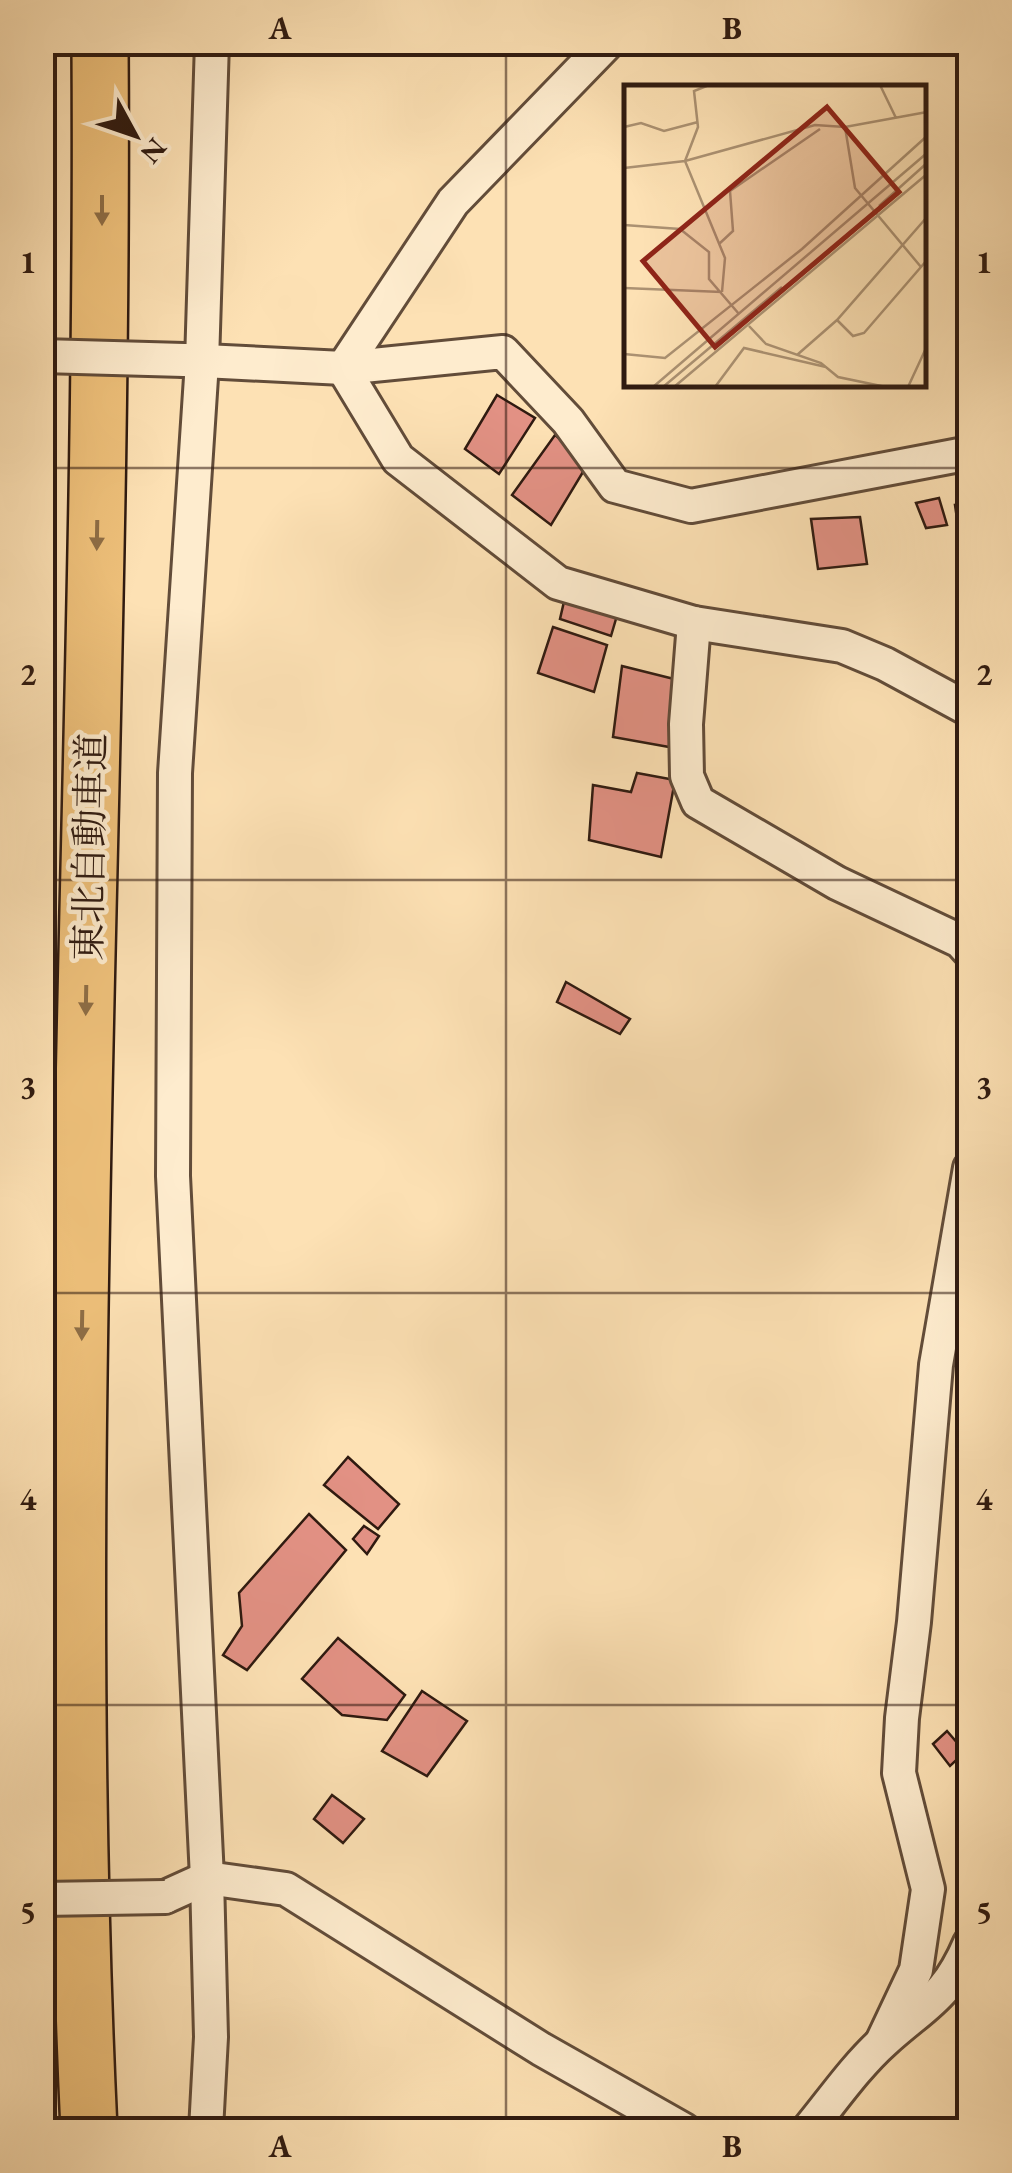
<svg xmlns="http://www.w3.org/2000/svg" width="1012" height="2173" viewBox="0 0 1012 2173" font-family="'EB Garamond','Noto Serif JP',serif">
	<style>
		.building { fill: #e29184; stroke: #2f1a10; stroke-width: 2.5 }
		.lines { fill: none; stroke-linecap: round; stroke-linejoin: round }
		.street-casing { stroke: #624c39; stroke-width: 38 }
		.highway-casing { stroke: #2f1a10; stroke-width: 60 }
		.street { stroke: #feecce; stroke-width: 32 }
		.highway { stroke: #eec07a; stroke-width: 55 }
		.street-bridge-casing { stroke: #624c39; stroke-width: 38; stroke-linecap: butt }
		.street-bridge { stroke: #feecce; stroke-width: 32 }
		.oneway { fill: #8e6d45 }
		.grid { fill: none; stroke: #2f1a10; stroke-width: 2.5; stroke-opacity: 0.55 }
		.labels { text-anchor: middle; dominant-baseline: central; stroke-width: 9; stroke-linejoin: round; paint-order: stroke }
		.street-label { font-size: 38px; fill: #2f1a10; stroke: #feecce }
		.inset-road { fill: none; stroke: #ab9172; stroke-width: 2.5 }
		.view { fill: #8f2418; fill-opacity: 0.15; stroke: #8f2418; stroke-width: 5 }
		.inset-edge { fill: none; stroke: #2f1a10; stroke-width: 5 }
		.neatline { fill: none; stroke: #2f1a10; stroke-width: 4 }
		.grid-label { font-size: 32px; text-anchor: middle; font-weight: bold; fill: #2f1a10 }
	</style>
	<rect width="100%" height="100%" fill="#fde1b4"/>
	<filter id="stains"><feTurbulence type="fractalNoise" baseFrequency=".002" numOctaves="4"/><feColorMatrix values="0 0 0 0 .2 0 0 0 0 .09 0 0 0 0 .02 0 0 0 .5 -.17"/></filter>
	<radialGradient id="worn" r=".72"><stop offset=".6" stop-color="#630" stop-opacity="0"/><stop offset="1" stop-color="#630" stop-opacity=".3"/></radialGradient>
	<g class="building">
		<path d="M497 395 535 418 499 474 465 449Z"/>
		<path d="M555 435 589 462 551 525 512 495Z"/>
		<path d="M939 498 947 525 926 528 916 503Z"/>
		<path d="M970 504V581H966L955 505Z"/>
		<path d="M860 517 867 564 818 569 811 519Z"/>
		<path d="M566 593 618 612 611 636 560 619Z"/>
		<path d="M553 627 607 645 594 692 538 673Z"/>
		<path d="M622 666 674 679 669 747 613 737Z"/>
		<path d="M637 773 675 780 661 857 589 840 593 785 631 792Z"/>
		<path d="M566 982 630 1019 620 1034 557 1002Z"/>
		<path d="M348 1457 399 1504 378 1529 324 1485Z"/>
		<path d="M309 1514 346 1550 247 1670 223 1655 242 1626 239 1593Z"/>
		<path d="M364 1526 379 1536 367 1554 353 1539Z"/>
		<path d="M338 1638 405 1695 387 1720 342 1715 302 1679Z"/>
		<path d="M970 1654V1711L957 1706Z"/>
		<path d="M422 1691 467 1721 427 1776 382 1751Z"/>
		<path d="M947 1731 965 1752 950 1766 933 1744Z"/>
		<path d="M332 1795 364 1819 343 1843 314 1819Z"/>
	</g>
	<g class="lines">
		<defs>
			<g id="street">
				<path d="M184 360 343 368 503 352 568 421 615 486 691 506 970 453"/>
				<path d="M343 368 398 459 558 583 694 623 842 646 885 664 970 710"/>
				<path d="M343 368 453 202 608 42"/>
				<path d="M694 623 686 724 687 776 698 802 837 883 960 941 970 952"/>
				<path d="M165 1897 207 1878 286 1889 541 2049 684 2130"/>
				<path d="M882 2042 916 1970 928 1889 899 1773 902 1718 914 1622 936 1365 970 1168"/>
				<path d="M206 2130 211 2037 207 1878 173 1176 175 773 202 362 212 42"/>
				<path d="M808 2130C832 2101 856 2066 884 2041 926 2003 946 1999 970 1943"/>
			</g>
			<path id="highway" d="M89 2130C56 1435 105 738 100 42"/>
		</defs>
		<use href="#street" class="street-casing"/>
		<use href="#highway" class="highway-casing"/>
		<use href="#street" class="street"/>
		<use href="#highway" class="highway"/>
		<defs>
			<g id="street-bridge">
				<path d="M42 356 184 360"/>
				<path d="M42 1899 165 1897"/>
			</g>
		</defs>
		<use href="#street-bridge" class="street-bridge-casing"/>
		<use href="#street-bridge" class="street-bridge"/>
	</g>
	<defs><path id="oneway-solid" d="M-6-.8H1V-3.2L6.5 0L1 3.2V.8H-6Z" transform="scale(2.5)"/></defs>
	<g class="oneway">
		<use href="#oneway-solid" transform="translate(102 210) rotate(90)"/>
		<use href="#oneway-solid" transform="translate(97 535) rotate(91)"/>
		<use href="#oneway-solid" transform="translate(86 1000) rotate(91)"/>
		<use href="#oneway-solid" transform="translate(82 1325) rotate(91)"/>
	</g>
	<path class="grid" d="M506 42V2130M42 468H970M42 880H970M42 1293H970M42 1705H970"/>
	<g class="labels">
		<g class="street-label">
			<text transform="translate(89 847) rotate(-89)">東北自動車道</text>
		</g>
	</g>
	<g transform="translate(624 85)">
		<rect width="302" height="302" fill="#fde1b4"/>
		<path class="inset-road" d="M85 0 70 6 74 42 61 76 101 173 98 207M256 0 272 33M0 42 17 38 40 46 74 37M221 42 231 103 297 182M0 83 61 76 191 40 221 42 303 27M255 121 303 78M0 140 56 144 85 167V194L115 229M95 159 109 146 106 106 196 44M0 203 98 207M213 235 229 251 240 248 303 175M125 241 142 259 197 278 214 292 262 302M0 269 41 273 178 164 303 51M173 270 213 235 303 132M29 302 303 68M39 302 158 202M50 302 303 89M91 302 120 263 202 282M284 302 303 261"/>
		<path class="view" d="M203 22 275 107 91 262 19 176Z"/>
		<rect width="302" height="302" class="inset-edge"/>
	</g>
	<rect width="1012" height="2173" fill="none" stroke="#fde1b4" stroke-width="110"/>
	<g transform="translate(135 135) rotate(130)" stroke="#feecce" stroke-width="8" paint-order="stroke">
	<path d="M0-8L18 38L0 25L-18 38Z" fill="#2f1a10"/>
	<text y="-15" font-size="28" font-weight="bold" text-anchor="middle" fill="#2f1a10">N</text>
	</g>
	<rect x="55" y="55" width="902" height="2063" class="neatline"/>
	<g class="grid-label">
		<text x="280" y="39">A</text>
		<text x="732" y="39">B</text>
		<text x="28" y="273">1</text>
		<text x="984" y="273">1</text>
		<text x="28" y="685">2</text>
		<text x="984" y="685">2</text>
		<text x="28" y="1098">3</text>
		<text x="984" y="1098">3</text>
		<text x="28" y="1510">4</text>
		<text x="984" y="1510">4</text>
		<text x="28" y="1923">5</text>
		<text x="984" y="1923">5</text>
		<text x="280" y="2157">A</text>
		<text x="732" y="2157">B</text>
	</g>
	<rect width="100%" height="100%" filter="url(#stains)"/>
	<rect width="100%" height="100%" fill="url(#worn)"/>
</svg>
